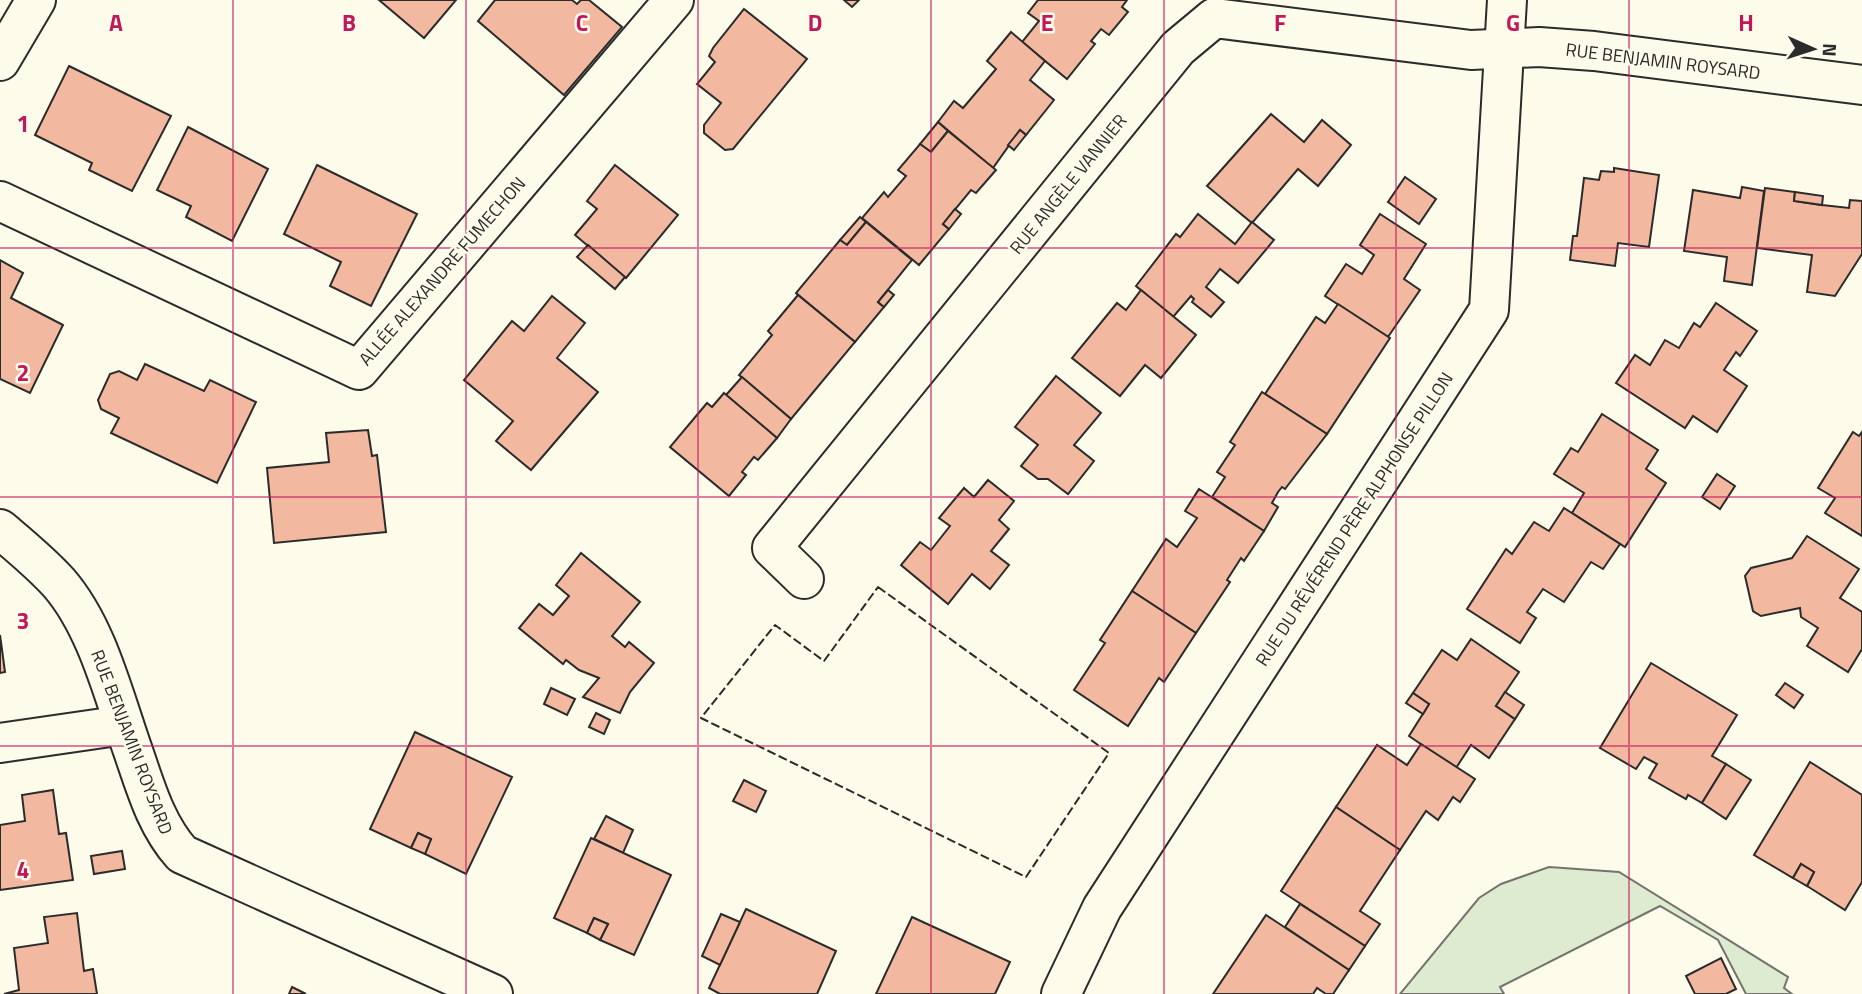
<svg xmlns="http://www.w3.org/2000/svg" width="1862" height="994" viewBox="0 0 1862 994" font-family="'Titillium Web',sans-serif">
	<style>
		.green { fill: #deebd1; stroke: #74746e; stroke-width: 2 }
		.building { fill: #f2b8a0; stroke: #2b2b2b; stroke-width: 2 }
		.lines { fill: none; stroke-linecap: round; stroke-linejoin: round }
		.street-casing { stroke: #2b2b2b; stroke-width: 42 }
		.street { stroke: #fdfbea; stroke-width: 38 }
		.fence { stroke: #2b2b2b; stroke-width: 2; stroke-dasharray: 9 3.5; stroke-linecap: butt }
		.grid { fill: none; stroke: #c2185b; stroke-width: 2; stroke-opacity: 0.55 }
		.labels { text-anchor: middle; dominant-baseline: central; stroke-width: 5; stroke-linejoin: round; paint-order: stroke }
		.street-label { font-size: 18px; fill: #2b2b2b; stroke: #fdfbea }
		.grid-label { font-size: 23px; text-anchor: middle; font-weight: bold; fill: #c2185b; stroke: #fdfbea; stroke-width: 5; stroke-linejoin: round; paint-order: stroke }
	</style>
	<rect width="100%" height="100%" fill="#fdfbea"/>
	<path class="green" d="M1549 867 1619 872 1788 977 1784 988 1792 994H1746L1718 940 1660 906 1500 987 1504 994H1400L1479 898 1501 884Z"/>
	<g class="building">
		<path d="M379 0H456L424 38Z"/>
		<path d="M495 0H572L577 4 581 0H589L622 27 564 95 478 21Z"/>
		<path d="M844 0H859L852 7Z"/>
		<path d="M1038 0H1127L1122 7 1128 12 1109 35 1101 29 1091 41 1095 44 1067 79 1022 42 1039 21 1028 13Z"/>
		<path d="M744 9 807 59 733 149 725 150 704 133V125L721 103 697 84 715 62 709 56 713 48Z"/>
		<path d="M1011 32 1045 61 1030 80 1054 100 1026 135 1020 130 993 168 938 122 954 101 963 108 996 69 987 61Z"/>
		<path d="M69 66 171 116 132 191 89 170 92 163 35 135Z"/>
		<path d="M1271 114 1304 142 1322 120 1351 145 1318 186 1298 169 1252 223 1207 186Z"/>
		<path d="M938 122 948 131 931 152 920 144Z"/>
		<path d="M188 127 268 169 232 241 186 217 191 206 157 190Z"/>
		<path d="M1020 130 1026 135 1014 150 1008 145Z"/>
		<path d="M948 131 996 170 976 193 971 190 943 224 949 229 919 265 862 218 884 192 888 197 906 176 898 170 920 144 931 152Z"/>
		<path d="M317 165 417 214 371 306 330 286 341 262 284 234Z"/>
		<path d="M615 165 678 215 626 278 575 235 597 209 587 201Z"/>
		<path d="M1614 168 1659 175 1649 247 1618 243 1615 266 1570 260 1573 236H1577L1584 178 1599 180 1601 171 1614 172Z"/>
		<path d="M1405 177 1436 199 1419 224 1388 202Z"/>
		<path d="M1742 187 1764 191 1752 285 1724 281 1727 257 1684 251 1693 190 1740 198Z"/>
		<path d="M1765 188 1795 192 1794 201 1822 205 1849 208 1850 200 1862 201V254L1835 296 1807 292 1812 255 1757 248Z"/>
		<path d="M1795 192 1823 196 1822 205 1794 201Z"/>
		<path d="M955 209 961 214 949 229 943 224Z"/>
		<path d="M1198 214 1235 244 1252 222 1274 240 1238 283 1220 269 1206 287 1224 302 1211 317 1192 302 1194 299 1191 296 1173 317 1136 286 1176 234 1180 237Z"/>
		<path d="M1380 214 1426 244 1404 279 1420 290 1388 337 1325 296 1346 264 1362 274 1374 255 1360 245Z"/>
		<path d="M860 217 866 222 847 245 840 240Z"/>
		<path d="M866 222 912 260 878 302 884 307 855 342 796 293 840 240 847 245Z"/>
		<path d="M588 245 625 277 615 289 577 257Z"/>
		<path d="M0 260 23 273 11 298 63 325 30 393 0 379Z"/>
		<path d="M888 290 894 295 884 307 878 302Z"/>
		<path d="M1141 290 1196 335 1161 378 1145 365 1120 396 1072 358 1117 303 1126 310Z"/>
		<path d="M798 295 855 342 791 419 739 375 772 335 768 331Z"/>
		<path d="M552 296 585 323 557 358 598 392 531 470 496 441 513 421 464 380 512 321 524 331Z"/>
		<path d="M1716 303 1757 331 1740 356 1736 352 1724 370 1747 386 1717 432 1693 416 1685 428 1616 383 1635 355 1650 365 1665 340 1679 348 1694 323 1700 327Z"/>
		<path d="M1338 304 1390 338 1327 434 1265 394 1316 317 1325 323Z"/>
		<path d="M145 364 204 391 210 380 256 402 217 483 111 433 119 418 101 409 98 400 110 374 119 371 137 380Z"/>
		<path d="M1056 376 1101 413 1074 445 1094 461 1068 494 1048 479H1038L1021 466 1038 445 1015 427Z"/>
		<path d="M742 377 791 419 777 438 726 395Z"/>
		<path d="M1262 392 1327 434 1285 489 1282 487 1278 492 1272 503 1278 507 1264 531 1212 497 1225 477 1217 472 1235 445 1230 442Z"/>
		<path d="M724 393 777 438 758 460 754 457 742 472 746 475 729 496 670 447 707 403 712 407Z"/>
		<path d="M1602 414 1658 450 1646 469 1666 483 1625 547 1572 513 1584 493 1554 474 1571 448 1578 452Z"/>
		<path d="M368 430 372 456 377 455 386 532 274 543 267 468 329 462 326 433Z"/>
		<path d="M1853 432 1859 436 1862 432V536L1825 513 1835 498 1818 488Z"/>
		<path d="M1717 474 1735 486 1720 509 1702 497Z"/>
		<path d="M988 480 1014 501 999 520 1009 529 991 551 1009 565 990 589 972 574 948 604 901 565 920 542 931 550 950 526 939 518 964 488 974 497Z"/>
		<path d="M1199 489 1264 531 1244 561 1241 558 1227 580 1230 582 1196 633 1132 591 1166 539 1177 547 1197 518 1185 511Z"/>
		<path d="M1564 508 1620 544 1603 569 1591 562 1564 602 1543 589 1527 612 1536 618 1520 643 1467 609 1506 549 1512 554 1534 522 1549 531Z"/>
		<path d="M1807 536 1859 569 1840 598 1862 612V649L1848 672 1807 646 1818 628 1801 617 1800 608 1761 616 1753 611 1745 576 1751 568 1792 558Z"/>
		<path d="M581 553 640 602 612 636 625 647 629 642 654 663 630 692 620 713 583 697 599 678 579 670 566 660 563 664 519 628 539 604 553 615 569 596 556 585Z"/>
		<path d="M1132 591 1196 633 1164 682 1159 678 1128 726 1074 690 1105 643 1100 640Z"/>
		<path d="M0 635 5 672 0 673Z"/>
		<path d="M1471 639 1519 672 1496 706 1515 719 1489 758 1471 745 1456 768 1409 736 1429 704 1413 693 1442 650 1457 660Z"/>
		<path d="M1651 663 1737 715 1712 756 1726 764 1702 803 1688 795 1686 799 1649 778 1657 764 1644 757 1636 769 1600 748Z"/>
		<path d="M1785 683 1803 695 1794 708 1776 695Z"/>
		<path d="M551 688 575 699 567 715 544 704Z"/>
		<path d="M1505 692 1524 705 1515 719 1496 706Z"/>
		<path d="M1413 693 1429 704 1423 714 1406 703Z"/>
		<path d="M596 713 610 720 604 734 589 727Z"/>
		<path d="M415 732 512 777 466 874 425 854 431 839 418 833 411 848 370 829Z"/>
		<path d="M1421 744 1475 779 1460 802 1453 797 1438 820 1426 811 1400 850 1336 807 1377 745 1407 765Z"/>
		<path d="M1810 762 1862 795V882L1845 910 1807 886 1814 872 1801 864 1793 878 1754 855Z"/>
		<path d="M1726 764 1751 780 1726 819 1702 803Z"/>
		<path d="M744 780 766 791 756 812 733 801Z"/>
		<path d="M53 790 59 834 66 833 73 880 0 890V825L25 821 22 795Z"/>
		<path d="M1336 807 1400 850 1360 911 1380 924 1365 946 1281 891Z"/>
		<path d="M606 816 633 830 623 853 594 839Z"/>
		<path d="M418 833 431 839 425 854 411 848Z"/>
		<path d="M591 838 671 875 634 955 600 940 608 924 594 918 587 933 554 918Z"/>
		<path d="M122 851 125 869 94 874 91 856Z"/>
		<path d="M1801 864 1814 872 1807 886 1793 878Z"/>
		<path d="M1300 904 1365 946 1349 970 1285 927Z"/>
		<path d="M746 909 836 951 817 994H720L709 988Z"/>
		<path d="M77 913 84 971 93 969 97 994H4L19 990 14 948 48 943 44 917Z"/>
		<path d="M721 914 740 922 720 965 702 956Z"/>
		<path d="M1266 915 1349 970 1333 994H1326L1317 988 1313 994H1213Z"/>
		<path d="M912 917 1010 962 995 994H876Z"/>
		<path d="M594 918 608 924 600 940 587 933Z"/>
		<path d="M1721 958 1736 989 1726 994H1695L1686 976Z"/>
		<path d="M292 987 306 994H289Z"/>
	</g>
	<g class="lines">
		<defs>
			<g id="street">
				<path d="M0 61 36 0"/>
				<path d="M0 201 359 370 674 0"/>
				<path d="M0 529C20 546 41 563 59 583 97 627 113 694 132 748 145 785 155 824 182 854L493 994"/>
				<path d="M804 579 772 548 1178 48 1214 18 1471 50 1539 47 1594 51 1862 85"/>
				<path d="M0 743 124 725"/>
				<path d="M1061 994 1102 908 1489 310 1507 0"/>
			</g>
		</defs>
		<use href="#street" class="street-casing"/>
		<use href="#street" class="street"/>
		<path class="fence" d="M878 587 1109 753 1026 877 701 718 775 625 824 661Z"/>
	</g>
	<path class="grid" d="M233 0V994M466 0V994M698 0V994M931 0V994M1164 0V994M1396 0V994M1629 0V994M0 248H1862M0 497H1862M0 746H1862"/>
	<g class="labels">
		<g class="street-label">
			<text transform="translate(1663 61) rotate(7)">RUE BENJAMIN ROYSARD</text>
			<text transform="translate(1068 184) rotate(-51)">RUE ANGÈLE VANNIER</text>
			<text transform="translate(442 271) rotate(-49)">ALLÉE ALEXANDRE FUMECHON</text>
			<text transform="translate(1354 519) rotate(-57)">RUE DU RÉVÉREND PÈRE ALPHONSE PILLON</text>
			<text transform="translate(132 742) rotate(69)">RUE BENJAMIN ROYSARD</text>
		</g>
	</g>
	<g class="grid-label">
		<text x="116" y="31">A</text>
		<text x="349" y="31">B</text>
		<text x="582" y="31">C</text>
		<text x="815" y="31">D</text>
		<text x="1047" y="31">E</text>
		<text x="1280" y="31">F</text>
		<text x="1513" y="31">G</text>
		<text x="1746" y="31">H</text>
		<text x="23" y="132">1</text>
		<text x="23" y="381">2</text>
		<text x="23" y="629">3</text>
		<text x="23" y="878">4</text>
	</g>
	<g transform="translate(1813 49) rotate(93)" stroke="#fdfbea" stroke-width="5" paint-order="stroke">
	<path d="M0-5L12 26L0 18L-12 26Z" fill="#2b2b2b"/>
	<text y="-10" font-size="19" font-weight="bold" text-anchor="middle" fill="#2b2b2b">N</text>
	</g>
</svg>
